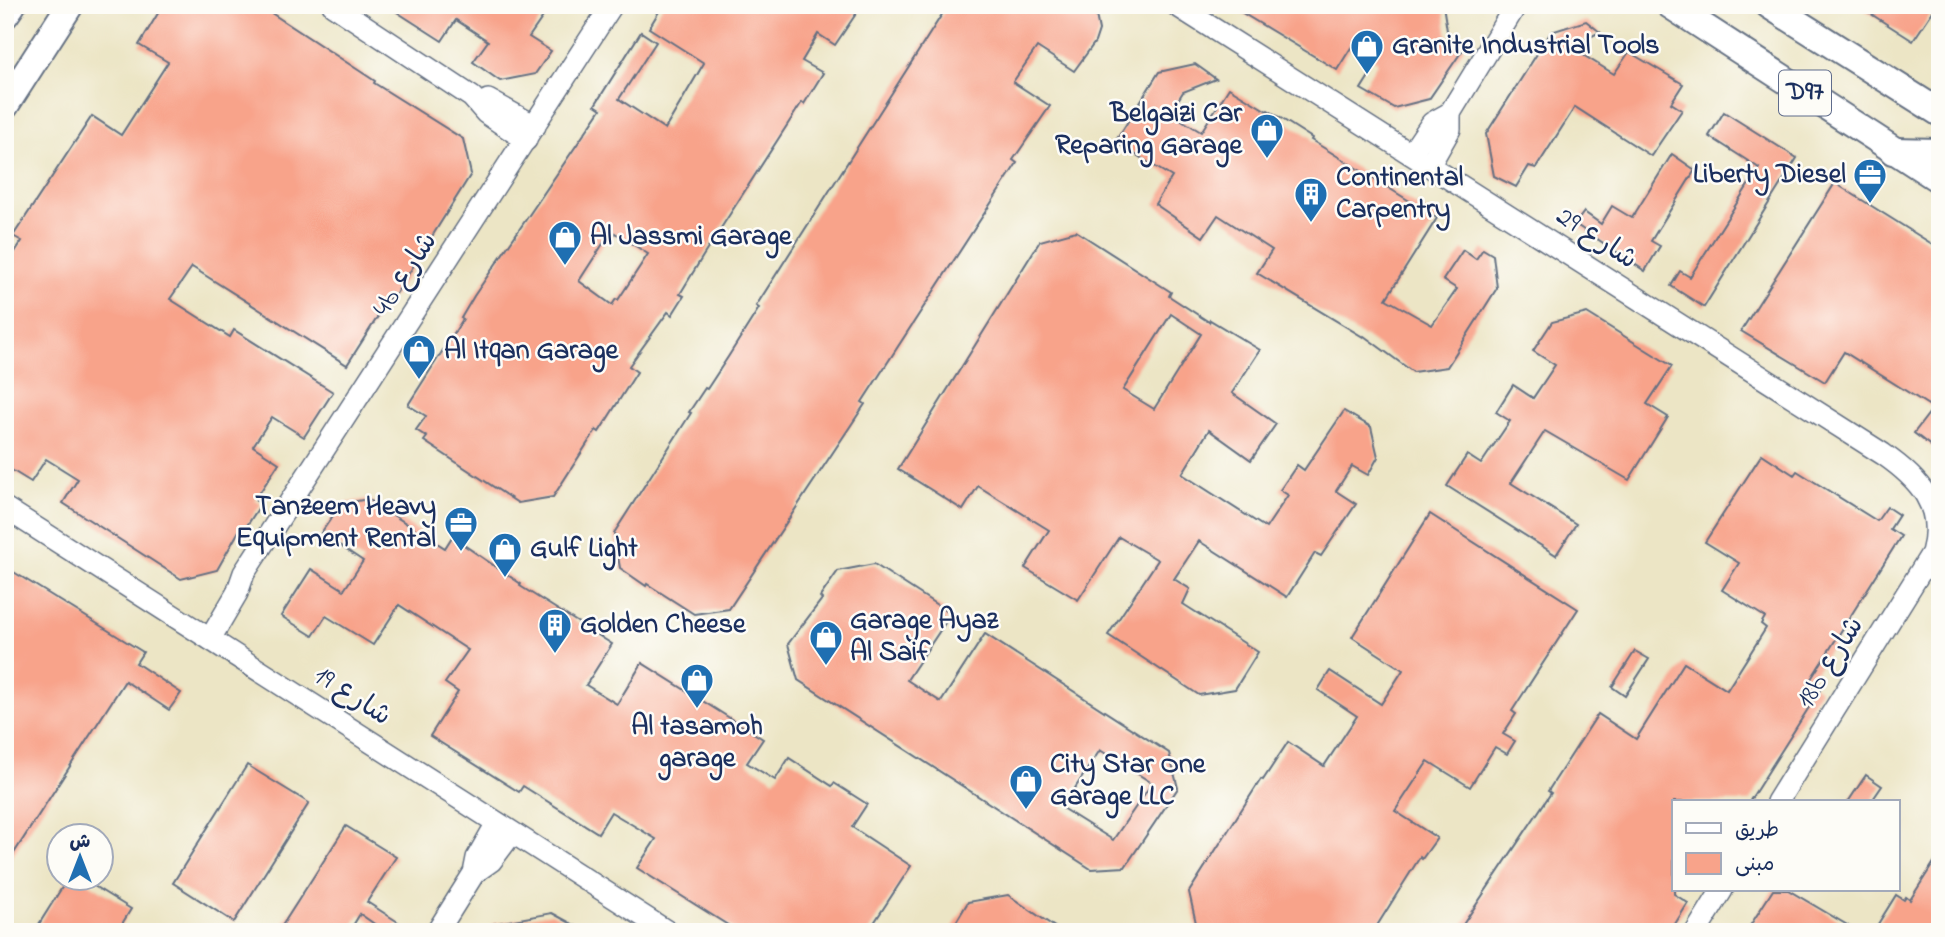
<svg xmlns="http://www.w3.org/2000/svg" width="1945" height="937" viewBox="0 0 1945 937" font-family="'Indie Flower','Playpen Sans Arabic',sans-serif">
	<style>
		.building { fill: #f8a38a; fill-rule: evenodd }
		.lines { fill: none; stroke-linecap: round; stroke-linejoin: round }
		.minor-casing { stroke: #646f82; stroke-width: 24 }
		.major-casing { stroke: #646f82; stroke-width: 30 }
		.minor { stroke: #fff; stroke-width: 21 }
		.major { stroke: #fff; stroke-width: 26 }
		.labels { text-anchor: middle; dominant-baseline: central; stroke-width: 5; stroke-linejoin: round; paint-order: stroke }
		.shield { fill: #fdfcf7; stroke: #5f6c8c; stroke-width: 2 }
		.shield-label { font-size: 26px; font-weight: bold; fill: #1b2f5e }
		.poi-label { font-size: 28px; font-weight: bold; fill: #1b2f5e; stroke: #fdfcf7; text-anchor: start }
		.street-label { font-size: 28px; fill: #1b2f5e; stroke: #fdfcf7 }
	</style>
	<rect width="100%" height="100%" fill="#fdfcf7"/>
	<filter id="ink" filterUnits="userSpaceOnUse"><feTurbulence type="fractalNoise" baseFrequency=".0143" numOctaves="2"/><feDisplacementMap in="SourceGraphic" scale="14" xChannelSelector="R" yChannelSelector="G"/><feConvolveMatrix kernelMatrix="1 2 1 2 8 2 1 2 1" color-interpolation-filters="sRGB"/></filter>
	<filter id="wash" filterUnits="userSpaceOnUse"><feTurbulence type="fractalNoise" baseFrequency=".00686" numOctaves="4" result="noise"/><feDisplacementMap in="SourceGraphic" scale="28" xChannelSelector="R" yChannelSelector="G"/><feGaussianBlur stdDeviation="1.57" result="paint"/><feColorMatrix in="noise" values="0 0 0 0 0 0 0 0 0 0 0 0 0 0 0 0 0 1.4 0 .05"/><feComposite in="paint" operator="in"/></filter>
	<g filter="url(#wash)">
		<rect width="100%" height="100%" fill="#ece5c5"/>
		<g id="blocks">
			<g class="building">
				<path d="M163 5H259L375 81 374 83 463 139 471 174 394 297 391 296 347 365 192 267 170 299 230 337 234 330 333 392 304 437 272 417 253 446 279 463 255 500 261 504 242 533 239 531 217 570 181 579 63 503 78 479 46 459 31 482 5 466V267L22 241 13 236 92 116 121 135 168 62 139 45Z"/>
				<path d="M386 5H551L529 37 551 51 535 74 500 81 473 62 488 41 456 20 442 41Z"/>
				<path d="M663 5H862L835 45 818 34 802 61 823 73 804 104 802 102 703 256 680 294 684 296 672 315 668 312 629 366 637 372 599 432 596 430 553 497 518 503 424 441 427 437 416 430 426 416 408 405 463 319 461 318 474 296 601 109 595 105 641 32 656 42 619 99 665 129 704 63 649 28ZM615 233 648 254 618 300 616 299 612 305 579 281 608 236 612 238Z"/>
				<path d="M948 5H1094L1099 30 1095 42 1074 71 1037 47 1013 82 1050 106 1013 160 1017 163 862 402 865 404 729 609 694 614 647 584 646 586 620 568 614 533 691 413 689 412 705 388 707 389 728 357 759 308 756 306Z"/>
				<path d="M1229 5H1443L1448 37 1464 48 1429 99 1394 108 1361 89 1378 62 1352 46 1337 70Z"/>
				<path d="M1857 5H1937L1913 41Z"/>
				<path d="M1586 21 1600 32 1570 47 1614 74 1629 52 1683 84 1671 103 1682 110 1651 156 1575 107 1536 168 1529 166 1516 187 1494 176 1486 134 1551 32Z"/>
				<path d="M1195 64 1216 79 1183 92 1170 113 1201 132 1229 88 1267 111 1268 110 1312 138 1311 140 1437 218 1386 299 1432 325 1457 289 1443 280 1463 250 1476 259 1483 249 1493 255 1497 288 1447 367 1413 372 1364 336 1363 337 1257 273 1272 250 1218 215 1203 237 1155 204 1172 177 1115 142 1159 72Z"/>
				<path d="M1724 112 1797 158 1704 307 1671 286 1680 271 1690 277 1759 168 1709 136Z"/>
				<path d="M1672 154 1695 170 1651 241 1660 246 1645 271 1575 224 1584 212 1601 224 1612 206 1632 218Z"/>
				<path d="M1835 183 1940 249V453L1914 433 1933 408 1844 352 1825 382 1741 331Z"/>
				<path d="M1076 231 1171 292 1169 296 1209 322 1210 320 1260 350 1232 393 1276 424 1251 460 1209 430 1182 474 1266 528 1288 495 1280 490 1297 465 1304 470 1344 411 1371 427 1378 457 1368 475 1352 466 1336 491 1356 504 1321 556 1315 553 1287 597 1199 541 1174 579 1190 589 1183 604 1258 652 1235 689 1199 695 1108 635 1158 560 1119 537 1078 600 1025 568 1049 530 978 486 963 510 898 469 1040 241ZM1171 314 1201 334 1154 409 1123 390Z"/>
				<path d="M1587 313 1672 366 1647 404 1668 417 1629 480 1545 431 1511 483 1576 524 1556 555 1447 486 1467 455 1481 464 1510 421 1496 412 1513 385 1533 398 1555 365 1533 351 1552 322Z"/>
				<path d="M1762 454 1794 475 1797 471 1877 521 1887 507 1899 515 1890 529 1901 536 1809 682 1820 690 1749 802H1674V894L1688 903 1670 932H1458L1551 793 1548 791 1598 714 1636 739 1684 663 1727 690 1766 628 1761 624 1765 617 1722 590 1739 563 1705 542Z"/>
				<path d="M368 499 445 548 452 537 521 584 520 586 612 644 586 685 617 704 642 663 763 739 747 763 775 780 789 758 832 786 834 783 867 804 852 827 911 866 868 932H739L637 868 656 839 611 812 598 833 523 786 519 792 430 736 458 692 445 683 468 650 399 605 373 645 326 616 313 636 281 616 311 569 344 590 363 561 321 533 341 504Z"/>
				<path d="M1430 514 1578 609 1512 711 1516 714 1503 734 1515 741 1507 754 1495 747 1470 787 1428 761 1395 811 1437 838 1422 859 1420 857 1373 932H1198L1189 892 1261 779 1263 780 1288 742 1324 766 1357 716 1318 690 1330 671 1381 704 1403 670 1352 637Z"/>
				<path d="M874 564 951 614 907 680 941 702 985 634 1169 753 1178 788 1125 867 1091 869 798 680 788 644 822 599 820 597 838 571ZM1100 750 1152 783 1113 840 1062 808Z"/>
				<path d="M12 571 143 652 136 663 181 693 169 710 125 681 5 867V582Z"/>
				<path d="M1635 651 1649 659 1625 696 1612 687Z"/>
				<path d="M247 765 309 803 234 922 173 883Z"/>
				<path d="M1866 775 1882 786 1871 802H1848Z"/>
				<path d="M346 826 396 857 367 902 398 922 392 932H386L360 914 349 932H278Z"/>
				<path d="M1940 853V932H1873L1896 895 1904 900 1906 897 1910 900Z"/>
				<path d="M68 878H81L131 909 117 932H34Z"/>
				<path d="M1773 890H1788L1859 932H1746Z"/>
				<path d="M1008 895 1062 932H950L968 902Z"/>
				<path d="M552 913 587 932H493L492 924Z"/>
			</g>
		</g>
	</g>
	<g filter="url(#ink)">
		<use href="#blocks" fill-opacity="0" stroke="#646f82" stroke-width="2"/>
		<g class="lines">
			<defs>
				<g id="minor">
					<path d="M333 5 472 97 486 113 526 140"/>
					<path d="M1176 5 1883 454C1919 479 1945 506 1932 553L1777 802"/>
					<path d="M488 100 535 126"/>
					<path d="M1411 154 1432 123 1450 113 1516 5"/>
					<path d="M1429 166 1450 129V113"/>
					<path d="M5 508 668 932"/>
					<path d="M210 639 237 593 244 573 612 5"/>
					<path d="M474 873 491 861 512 833"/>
					<path d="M437 932 474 873 477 858 497 823"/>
					<path d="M1696 932 1722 890"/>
				</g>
				<g id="major">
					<path d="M1670 5 1940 180"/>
					<path d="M1769 5 1940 113"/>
					<path d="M5 15 12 5"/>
					<path d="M5 106 70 5"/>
					<path d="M1893 151 1940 152"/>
				</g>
			</defs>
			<use href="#minor" class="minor-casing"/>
			<use href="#major" class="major-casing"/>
			<use href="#minor" class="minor"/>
			<use href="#major" class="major"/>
		</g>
	</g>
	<defs>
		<symbol id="shop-pin" viewBox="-11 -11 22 30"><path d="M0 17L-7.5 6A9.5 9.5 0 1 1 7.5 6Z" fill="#1f6fb2" stroke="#fdfcf7"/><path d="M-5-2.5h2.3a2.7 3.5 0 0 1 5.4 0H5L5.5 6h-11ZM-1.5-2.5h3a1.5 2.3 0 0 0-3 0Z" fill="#fff"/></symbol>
		<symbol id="office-pin" viewBox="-11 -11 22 30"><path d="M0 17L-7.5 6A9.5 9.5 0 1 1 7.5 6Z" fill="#1f6fb2" stroke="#fdfcf7"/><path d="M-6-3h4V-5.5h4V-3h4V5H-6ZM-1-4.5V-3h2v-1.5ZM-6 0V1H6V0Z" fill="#fff"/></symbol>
		<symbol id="building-pin" viewBox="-11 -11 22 30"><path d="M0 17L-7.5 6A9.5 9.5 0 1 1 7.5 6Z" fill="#1f6fb2" stroke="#fdfcf7"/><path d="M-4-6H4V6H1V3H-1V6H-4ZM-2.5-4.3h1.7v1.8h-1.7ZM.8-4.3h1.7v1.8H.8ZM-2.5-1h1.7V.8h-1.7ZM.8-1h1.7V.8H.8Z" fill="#fff"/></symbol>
	</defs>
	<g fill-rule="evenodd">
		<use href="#shop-pin" x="1348" y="27" width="38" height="52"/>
		<use href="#shop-pin" x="1248" y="111" width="38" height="52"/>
		<use href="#office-pin" x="1851" y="156" width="38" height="52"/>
		<use href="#building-pin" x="1292" y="175" width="38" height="52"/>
		<use href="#shop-pin" x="546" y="218" width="38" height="52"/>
		<use href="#shop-pin" x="400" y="332" width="38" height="52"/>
		<use href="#office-pin" x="442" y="504" width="38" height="52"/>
		<use href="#shop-pin" x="486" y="530" width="38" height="52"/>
		<use href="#building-pin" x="536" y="606" width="38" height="52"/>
		<use href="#shop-pin" x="807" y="618" width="38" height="52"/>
		<use href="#shop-pin" x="678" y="661" width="38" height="52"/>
		<use href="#shop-pin" x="1007" y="762" width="38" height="52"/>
	</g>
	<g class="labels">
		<rect class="shield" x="1779" y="70.5" width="52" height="45" rx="5"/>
		<g class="shield-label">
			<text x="1805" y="93">D97</text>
		</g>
		<g class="poi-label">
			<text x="1392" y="46">Granite Industrial Tools</text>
			<text x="1242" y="114" text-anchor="end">Belgaizi Car<tspan x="1242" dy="32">Reparing Garage</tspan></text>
			<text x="1846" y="175" text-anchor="end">Liberty Diesel</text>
			<text x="1336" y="178">Continental<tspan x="1336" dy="32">Carpentry</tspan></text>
			<text x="590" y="237">Al Jassmi Garage</text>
			<text x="444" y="351">Al Itqan Garage</text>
			<text x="436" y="507" text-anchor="end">Tanzeem Heavy<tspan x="436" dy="32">Equipment Rental</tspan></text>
			<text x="530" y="549">Gulf Light</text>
			<text x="850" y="621">Garage Ayaz<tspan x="850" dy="32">Al Saif</tspan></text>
			<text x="580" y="625">Golden Cheese</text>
			<text x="697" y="727" text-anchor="middle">Al tasamoh<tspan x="697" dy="32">garage</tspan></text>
			<text x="1050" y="765">City Star One<tspan x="1050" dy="32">Garage LLC</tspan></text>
		</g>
		<g class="street-label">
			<text transform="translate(1596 239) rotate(33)">شارع 29</text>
			<text transform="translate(406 275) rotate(-57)">4b شارع</text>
			<text transform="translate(1831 663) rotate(-58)">18b شارع</text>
			<text transform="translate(352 697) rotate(33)">شارع 19</text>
		</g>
	</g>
	<rect width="1945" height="937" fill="none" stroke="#fdfcf7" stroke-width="28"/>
	<rect x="1672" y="800" width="228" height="91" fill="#fdfcf7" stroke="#a3aaba" stroke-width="2"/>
	<rect x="1686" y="823" width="35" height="10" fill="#ffffff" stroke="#a3aaba" stroke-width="2"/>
	<text x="1735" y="836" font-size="21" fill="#1b2f5e">طريق</text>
	<rect x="1686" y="853" width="35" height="21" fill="#f8a38a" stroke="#a3aaba" stroke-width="2"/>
	<text x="1735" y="870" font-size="21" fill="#1b2f5e">مبنى</text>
	<g transform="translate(80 857)"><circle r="33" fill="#fdfcf7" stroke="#a3aaba" stroke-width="2"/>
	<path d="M0-5L12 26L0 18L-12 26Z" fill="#1f6fb2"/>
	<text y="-10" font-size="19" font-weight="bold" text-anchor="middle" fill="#1b2f5e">ش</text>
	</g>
</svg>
